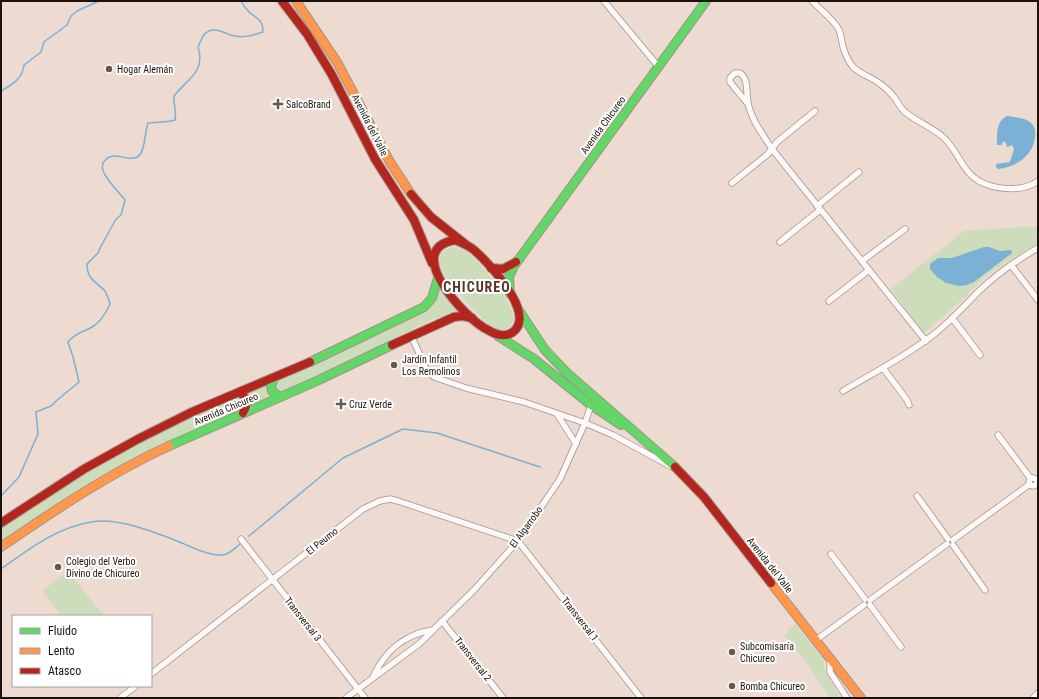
<svg xmlns="http://www.w3.org/2000/svg" width="1039" height="699" viewBox="0 0 1039 699" font-family="'Roboto Condensed',sans-serif">
	<style>
		.green { fill: #cddcba }
		.water { fill: #7ab1d4 }
		.lines { fill: none; stroke-linecap: round; stroke-linejoin: round }
		.stream { stroke: #7ab1d4; stroke-width: 1.5 }
		.street-casing { stroke: #a1938c; stroke-width: 7 }
		.fast-casing { stroke: #a1938c; stroke-width: 10 }
		.slow-casing { stroke: #a1938c; stroke-width: 10 }
		.jam-casing { stroke: #a1938c; stroke-width: 10 }
		.street { stroke: #fcf9f8; stroke-width: 5.5 }
		.fast { stroke: #63d668; stroke-width: 8 }
		.slow { stroke: #ff974d; stroke-width: 8 }
		.jam { stroke: #b3261e; stroke-width: 8 }
		.poi-dot { fill: #665850; stroke: #fff; stroke-width: 1.5 }
		.labels { text-anchor: middle; dominant-baseline: central; stroke-width: 4; stroke-linejoin: round; paint-order: stroke }
		.poi-label { font-size: 10px; fill: #1d120b; stroke: #fff; text-anchor: start }
		.street-label { font-size: 10px; fill: #1d120b; stroke: #fff }
		.district-label { font-size: 14px; font-weight: bold; letter-spacing: 1px; fill: #543828; stroke: #fff }
	</style>
	<rect width="100%" height="100%" fill="#eddad1"/>
	<g class="green">
		<path d="M1038 226V243L986 275 965 297 924 333 891 289 964 231Z"/>
		<path d="M452 247C456 248 460 248 464 250 478 258 506 296 512 311 513 315 514 319 513 323 509 328 504 332 497 329 484 324 443 279 440 265 438 260 441 255 444 251Z"/>
		<path d="M441 288 463 314 433 319 313 379 278 393 275 391 274 382 423 312C432 306 438 299 441 288Z"/>
		<path d="M269 384 273 396 250 405 245 394Z"/>
		<path d="M239 397 243 398V408L191 431 135 459 58 504 1 544V529C22 515 42 499 64 486 120 451 178 422 239 397Z"/>
		<path d="M68 571 104 616H61L42 591Z"/>
		<path d="M795 624 823 658 825 671 840 698H830L806 662 784 635Z"/>
	</g>
	<g class="water">
		<path d="M1007 116C1014 117 1026 118 1031 123 1035 126 1036 132 1035 137 1033 156 1016 167 998 169L996 167V164L1010 162 1014 149 1012 145 1007 147 1006 143 1003 141 1002 145H997C997 134 996 121 1007 116Z"/>
		<path d="M984 247H989L1000 251 1011 250 1012 253 974 282 967 285 959 286 946 283 937 277 930 269V264L938 258H952Z"/>
	</g>
	<g class="lines">
		<g class="stream">
			<path d="M1 91C12 85 23 78 24 65L41 52 44 42 67 25 71 16 77 11 99 1"/>
			<path d="M1 496 19 477 30 452 38 434 36 412 51 406 56 401 79 382 73 357 68 342C75 333 83 332 92 327 101 322 106 313 110 304 109 300 107 295 105 291 96 281 87 280 87 264L98 253 100 248 116 219 121 215 125 200C119 192 105 179 103 170 100 162 108 156 115 156 123 156 135 163 141 153 145 147 145 131 148 123 158 121 166 123 175 120 177 111 173 104 174 96 187 79 206 72 198 47 203 34 207 26 223 32 227 33 231 36 235 36 245 38 254 35 263 32 263 19 257 19 249 12 246 9 243 5 241 1"/>
			<path d="M249 536 343 458 403 429 437 433 540 467"/>
			<path d="M1 569C29 549 56 528 91 522 118 517 157 533 182 543 193 548 210 556 222 555 229 555 235 548 240 544"/>
		</g>
		<defs>
			<g id="street">
				<path d="M604 1 658 66"/>
				<path d="M812 1C821 11 833 18 839 30 841 34 841 38 842 42 843 50 848 61 853 67 860 74 871 77 879 83 885 87 890 92 894 97 898 102 900 108 905 112 917 122 932 127 943 137 961 153 961 176 988 185 1004 190 1024 191 1038 181"/>
				<path d="M748 104 730 82V78L735 73H740C749 79 746 94 748 103 751 119 763 135 772 149L926 341"/>
				<path d="M732 183 768 154 777 142 815 111"/>
				<path d="M817 206 859 172"/>
				<path d="M780 242 820 210"/>
				<path d="M862 261 905 229"/>
				<path d="M1011 265 1038 300"/>
				<path d="M829 301 869 270"/>
				<path d="M952 318 980 355"/>
				<path d="M411 335 427 371 434 377 466 388 524 402 585 423 613 435 670 466"/>
				<path d="M883 368 907 400 909 405"/>
				<path d="M843 391C873 373 905 357 933 335 950 322 964 306 979 291 997 274 1017 260 1038 248"/>
				<path d="M557 414 576 444"/>
				<path d="M998 435 1031 479"/>
				<circle cx="1033" cy="482" r="4"/>
				<path d="M917 496 948 539"/>
				<path d="M241 539 365 698"/>
				<path d="M953 540 1030 484"/>
				<path d="M953 545 985 590"/>
				<path d="M831 554 865 599"/>
				<path d="M870 600 947 544"/>
				<path d="M870 605 901 647"/>
				<path d="M442 621 503 698"/>
				<path d="M816 640 864 605"/>
				<path d="M830 659V672L847 698"/>
				<path d="M151 674 363 509 380 501 390 499 398 501 518 541 641 698"/>
				<path d="M373 677C385 651 403 635 432 630"/>
				<path d="M120 698 136 686"/>
				<path d="M346 698 419 644 474 590 518 541 560 479 585 423 591 405"/>
				<path d="M1033 698 1038 693"/>
			</g>
			<g id="fast">
				<path d="M510 294 509 277 514 266 706 1"/>
				<path d="M520 312 545 350 567 373 675 467"/>
				<path d="M498 336 534 359 591 405 621 425"/>
				<path d="M310 362 424 307 432 298 438 278"/>
				<path d="M274 378 271 386 272 391 280 397"/>
				<path d="M169 446 319 380 392 345"/>
			</g>
			<g id="slow">
				<path d="M296 1 337 62 390 162 411 194"/>
				<path d="M1 547C55 510 110 473 169 446"/>
				<path d="M771 583 861 698"/>
			</g>
			<g id="jam">
				<path d="M282 1 307 34 332 75 375 159 414 220 432 263"/>
				<path d="M411 194 431 217 465 244"/>
				<path d="M455 240C462 243 468 245 474 250 488 262 537 314 513 332 505 338 496 335 488 330 465 319 401 249 455 240Z"/>
				<path d="M491 268 503 269 516 262"/>
				<path d="M392 345 454 317 463 316 472 318"/>
				<path d="M240 392C247 398 248 405 243 413"/>
				<path d="M675 467 704 497 771 583"/>
				<path d="M1 523 84 469 138 439 192 412 310 362"/>
			</g>
		</defs>
		<use href="#street" class="street-casing"/>
		<use href="#fast" class="fast-casing"/>
		<use href="#slow" class="slow-casing"/>
		<use href="#jam" class="jam-casing"/>
		<use href="#street" class="street"/>
		<use href="#fast" class="fast"/>
		<use href="#slow" class="slow"/>
		<use href="#jam" class="jam"/>
	</g>
	<g class="poi-dot">
		<circle cx="109" cy="69" r="4"/>
		<path d="M276 98h4v4h4v4h-4v4h-4v-4h-4v-4h4z"/>
		<circle cx="394" cy="365" r="4"/>
		<path d="M339 398h4v4h4v4h-4v4h-4v-4h-4v-4h4z"/>
		<circle cx="58" cy="567" r="4"/>
		<circle cx="732" cy="652" r="4"/>
		<circle cx="732" cy="686" r="4"/>
	</g>
	<g class="labels">
		<g class="poi-label">
			<text x="117" y="69">Hogar Alemán</text>
			<text x="286" y="104">SalcoBrand</text>
			<text x="402" y="359">Jardín Infantil<tspan x="402" dy="12">Los Remolinos</tspan></text>
			<text x="349" y="404">Cruz Verde</text>
			<text x="66" y="561">Colegio del Verbo<tspan x="66" dy="12">Divino de Chicureo</tspan></text>
			<text x="740" y="646">Subcomisaría<tspan x="740" dy="12">Chicureo</tspan></text>
			<text x="740" y="686">Bomba Chicureo</text>
		</g>
		<g class="street-label">
			<text transform="translate(370 125) rotate(63)">Avenida del Valle</text>
			<text transform="translate(603 125) rotate(-54)">Avenida Chicureo</text>
			<text transform="translate(226 409) rotate(-23)">Avenida Chicureo</text>
			<text transform="translate(526 527) rotate(-54)">El Algarrobo</text>
			<text transform="translate(322 541) rotate(-38)">El Peumo</text>
			<text transform="translate(770 565) rotate(52)">Avenida del Valle</text>
			<text transform="translate(303 619) rotate(52)">Transversal 3</text>
			<text transform="translate(580 619) rotate(52)">Transversal 1</text>
			<text transform="translate(473 659) rotate(52)">Transversal 2</text>
		</g>
		<g class="district-label">
			<text x="477" y="287">CHICUREO</text>
		</g>
	</g>
	<rect width="1039" height="699" fill="none" stroke="#1d120b" stroke-width="4"/>
	<rect x="12" y="615" width="140" height="72" fill="#ffffff" stroke="#a5a09d"/>
	<rect x="20" y="628" width="20" height="6" fill="#63d668" stroke="#a5a09d"/>
	<text x="48" y="635" font-size="12" fill="#1d120b">Fluido</text>
	<rect x="20" y="648" width="20" height="6" fill="#ff974d" stroke="#a5a09d"/>
	<text x="48" y="655" font-size="12" fill="#1d120b">Lento</text>
	<rect x="20" y="668" width="20" height="6" fill="#b3261e" stroke="#a5a09d"/>
	<text x="48" y="675" font-size="12" fill="#1d120b">Atasco</text>
</svg>
